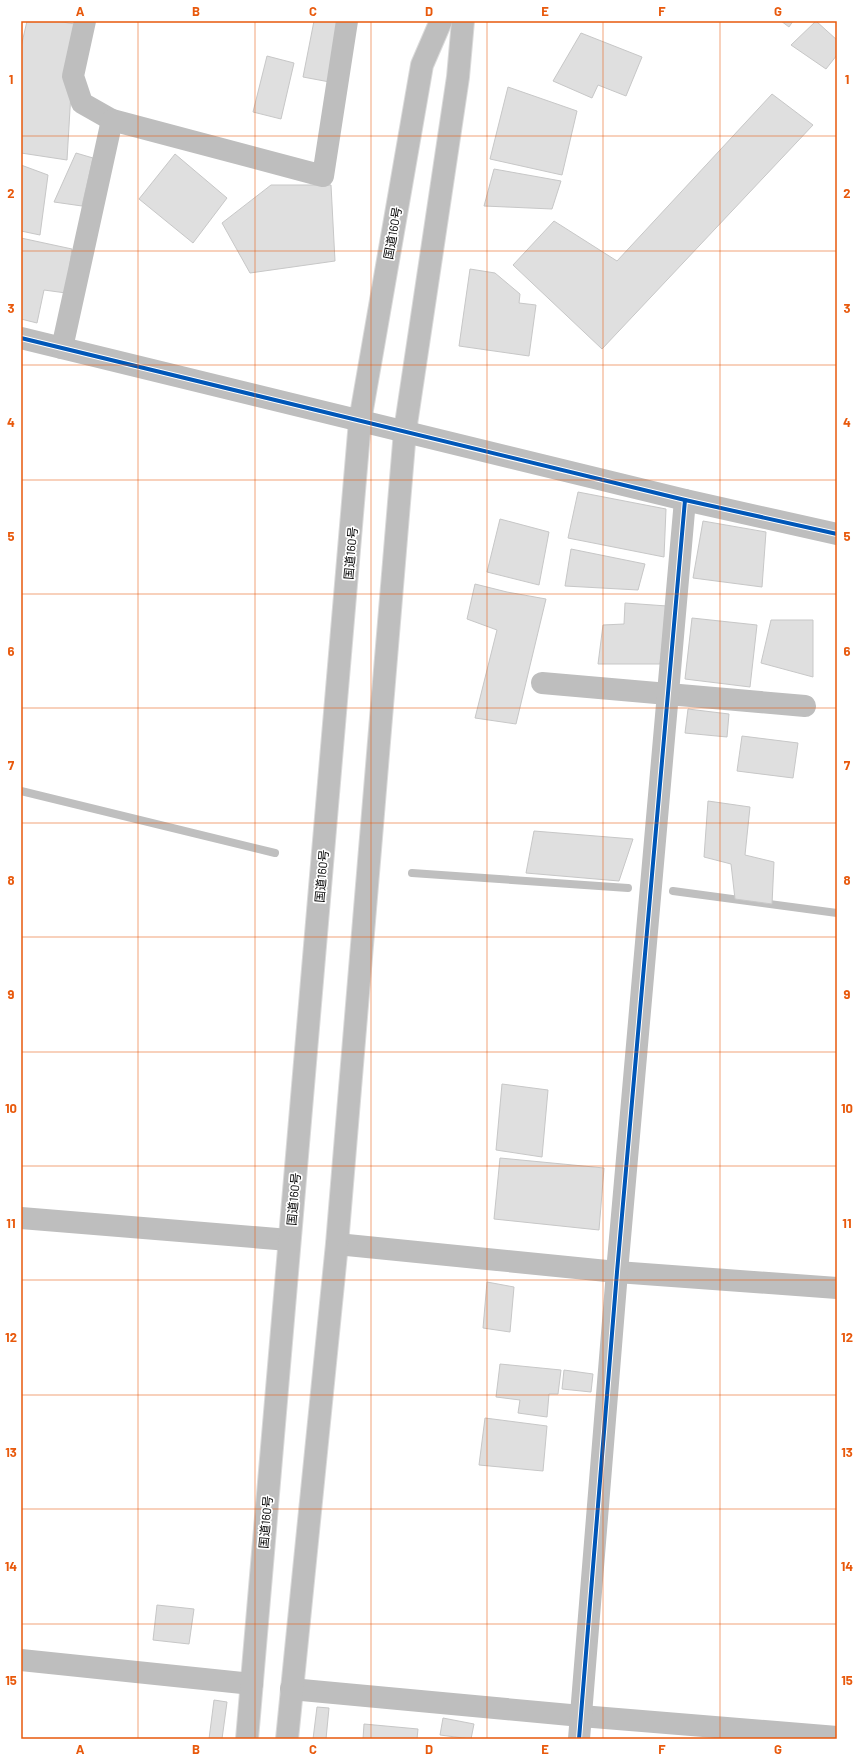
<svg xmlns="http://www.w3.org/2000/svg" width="858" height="1760" viewBox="0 0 858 1760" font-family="Barlow,'Noto Sans JP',sans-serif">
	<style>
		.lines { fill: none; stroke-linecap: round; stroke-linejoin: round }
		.stream { stroke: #bfbfbf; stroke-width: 8 }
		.building { fill: #dfdfdf; stroke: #c7c7c7 }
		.trunk-casing { stroke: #dbdbdb; stroke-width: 24 }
		.minor { stroke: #bebebe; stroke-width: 22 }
		.trunk { stroke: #bebebe; stroke-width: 22 }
		.cycleway-casing { stroke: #fff; stroke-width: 6 }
		.cycleway { stroke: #0057b8; stroke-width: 4 }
		.grid { fill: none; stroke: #e8590c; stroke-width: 1; stroke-opacity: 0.55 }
		.labels { text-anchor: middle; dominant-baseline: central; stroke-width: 3.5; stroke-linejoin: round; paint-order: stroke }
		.street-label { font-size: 12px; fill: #000; stroke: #fff }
		.neatline { fill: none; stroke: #e8590c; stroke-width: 1.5 }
		.grid-label { font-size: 13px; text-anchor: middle; font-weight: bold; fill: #e8590c }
	</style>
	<rect width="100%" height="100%" fill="#fff"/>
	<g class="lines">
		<g class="stream">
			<path d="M21 791 275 853"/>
			<path d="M412 873 628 888"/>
			<path d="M673 891 837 913"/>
		</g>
	</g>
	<g class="building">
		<path d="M27 21H56L75 24 67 160 21 153V47Z"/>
		<path d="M314 21H347L335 83 303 77Z"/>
		<path d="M781 21H793L789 27Z"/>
		<path d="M816 21 837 40V55L826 69 791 45Z"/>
		<path d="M581 33 642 57 626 96 598 85 592 98 553 81Z"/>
		<path d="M267 56 294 63 281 119 253 112Z"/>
		<path d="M508 87 577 111 562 175 490 159Z"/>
		<path d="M772 94 813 125 602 349 513 265 554 221 617 261Z"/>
		<path d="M76 153 93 158 82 206 54 202Z"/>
		<path d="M175 154 227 198 193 243 139 199Z"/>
		<path d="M21 165 48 175 40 235 21 231Z"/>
		<path d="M494 169 561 181 552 209 484 206Z"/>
		<path d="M271 185H331L335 261 250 273 222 223Z"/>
		<path d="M21 238 72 249 66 293 44 290 37 323 21 319Z"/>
		<path d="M470 269 495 273 520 294 519 303 536 305 529 356 459 346Z"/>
		<path d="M578 492 666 509 664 557 568 538Z"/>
		<path d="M500 519 549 532 539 585 487 572Z"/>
		<path d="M703 521 766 532 762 587 693 578Z"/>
		<path d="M571 549 645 564 638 590 565 586Z"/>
		<path d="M475 584 507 592 546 599 516 724 475 718 497 630 467 619Z"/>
		<path d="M625 603 667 606 660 664H598L603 625 624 624Z"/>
		<path d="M692 618 757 625 750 687 685 679Z"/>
		<path d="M771 620H813V677L761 663Z"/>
		<path d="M688 709 729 714 727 737 685 733Z"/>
		<path d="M742 736 798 743 793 778 737 771Z"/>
		<path d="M708 801 750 807 745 855 774 862 772 904 735 899 731 864 704 857Z"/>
		<path d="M534 831 633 839 619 881 526 873Z"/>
		<path d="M502 1084 548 1090 542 1157 496 1150Z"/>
		<path d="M500 1158 604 1168 599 1230 494 1219Z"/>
		<path d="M487 1282 514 1287 510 1332 483 1328Z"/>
		<path d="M500 1364 561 1370 558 1394H549L547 1417 518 1413 520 1400 496 1397Z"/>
		<path d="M564 1370 593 1374 591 1392 562 1389Z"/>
		<path d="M485 1418 547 1426 543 1471 479 1465Z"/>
		<path d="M157 1605 194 1609 189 1644 153 1640Z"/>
		<path d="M214 1700 227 1702 222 1739H209Z"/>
		<path d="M317 1707 329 1708 326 1739H313Z"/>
		<path d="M443 1718 474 1724 471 1739 440 1735Z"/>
		<path d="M364 1724 418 1729 417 1739H363Z"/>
	</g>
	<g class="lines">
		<defs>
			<g id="trunk">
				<path d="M247 1739 360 421 422 65 441 21"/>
				<path d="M287 1739 337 1244 405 431 458 77 463 21"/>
			</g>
		</defs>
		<use href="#trunk" class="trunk-casing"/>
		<g class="minor">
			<path d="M85 21 73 76 82 103 112 120"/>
			<path d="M21 338 685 500 837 534"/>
			<path d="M62 348 112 120 323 176 347 21"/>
			<path d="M542 683 805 706"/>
			<path d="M21 1218 289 1240"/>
			<path d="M337 1244 617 1272 837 1288"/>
			<path d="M21 1660 252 1684"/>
			<path d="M291 1689 581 1716 837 1737"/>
			<path d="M579 1739 617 1272 685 500"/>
		</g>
		<use href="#trunk" class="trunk"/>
		<defs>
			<g id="cycleway">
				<path d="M21 338 685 500 837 534"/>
				<path d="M579 1739 617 1272 685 500"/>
			</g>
		</defs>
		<use href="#cycleway" class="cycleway-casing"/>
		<use href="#cycleway" class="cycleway"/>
	</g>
	<path class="grid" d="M138 21V1739M255 21V1739M371 21V1739M487 21V1739M603 21V1739M720 21V1739M21 136H837M21 251H837M21 365H837M21 480H837M21 594H837M21 708H837M21 823H837M21 937H837M21 1052H837M21 1166H837M21 1280H837M21 1395H837M21 1509H837M21 1624H837"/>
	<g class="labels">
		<g class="street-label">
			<text transform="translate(392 233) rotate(-80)">国道160号</text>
			<text transform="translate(350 553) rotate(-85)">国道160号</text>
			<text transform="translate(321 876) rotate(-85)">国道160号</text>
			<text transform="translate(293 1199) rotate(-85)">国道160号</text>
			<text transform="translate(265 1522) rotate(-85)">国道160号</text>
		</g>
	</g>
	<rect width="858" height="1760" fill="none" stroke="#ffffff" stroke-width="44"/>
	<rect x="22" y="22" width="814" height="1716" class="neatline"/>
	<g class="grid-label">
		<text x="80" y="16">A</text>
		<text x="196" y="16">B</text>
		<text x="313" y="16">C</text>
		<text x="429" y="16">D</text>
		<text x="545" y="16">E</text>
		<text x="662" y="16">F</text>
		<text x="778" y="16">G</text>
		<text x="11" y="84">1</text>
		<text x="847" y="84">1</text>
		<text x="11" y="198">2</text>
		<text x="847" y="198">2</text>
		<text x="11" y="313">3</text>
		<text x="847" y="313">3</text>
		<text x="11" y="427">4</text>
		<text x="847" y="427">4</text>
		<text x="11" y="541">5</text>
		<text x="847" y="541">5</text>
		<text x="11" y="656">6</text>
		<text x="847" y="656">6</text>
		<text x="11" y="770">7</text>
		<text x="847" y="770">7</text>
		<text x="11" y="885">8</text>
		<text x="847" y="885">8</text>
		<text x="11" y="999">9</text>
		<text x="847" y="999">9</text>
		<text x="11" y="1113">10</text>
		<text x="847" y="1113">10</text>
		<text x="11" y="1228">11</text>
		<text x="847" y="1228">11</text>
		<text x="11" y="1342">12</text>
		<text x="847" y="1342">12</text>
		<text x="11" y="1457">13</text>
		<text x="847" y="1457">13</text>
		<text x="11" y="1571">14</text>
		<text x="847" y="1571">14</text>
		<text x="11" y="1685">15</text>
		<text x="847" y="1685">15</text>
		<text x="80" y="1754">A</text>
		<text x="196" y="1754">B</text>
		<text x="313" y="1754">C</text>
		<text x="429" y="1754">D</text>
		<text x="545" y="1754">E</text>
		<text x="662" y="1754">F</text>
		<text x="778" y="1754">G</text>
	</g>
</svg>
